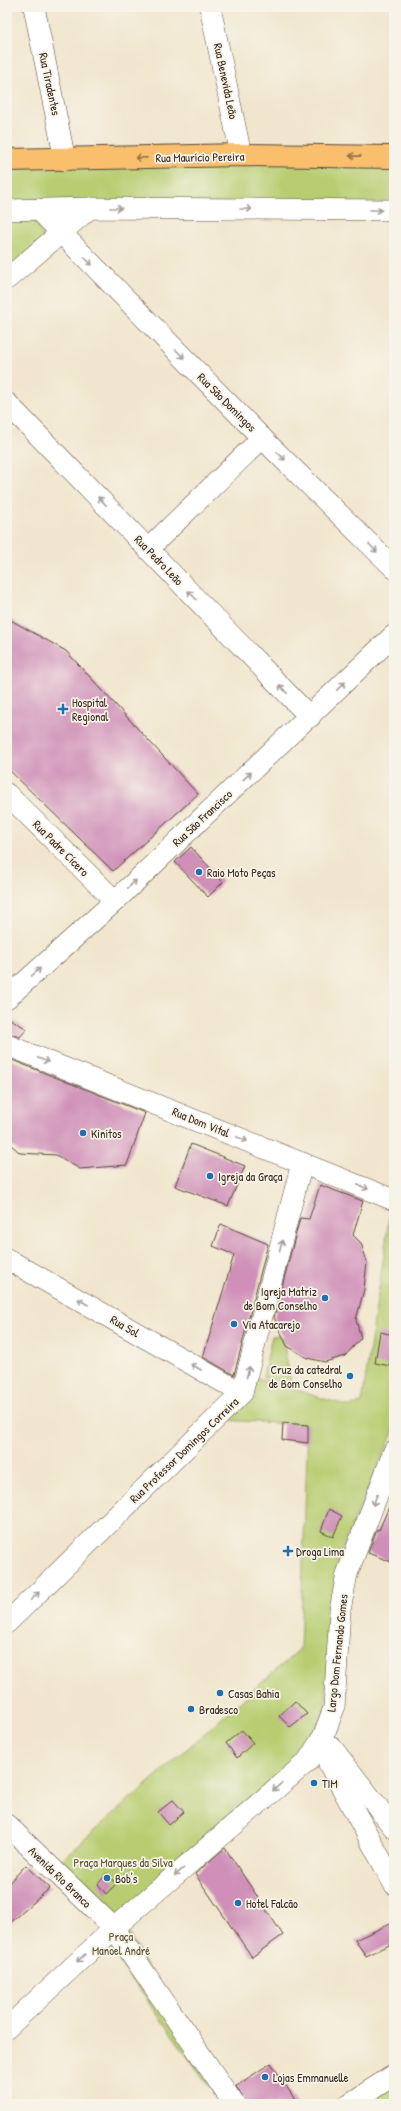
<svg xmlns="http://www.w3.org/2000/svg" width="401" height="2111" viewBox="0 0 401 2111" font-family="'Patrick Hand',sans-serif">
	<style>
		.green { fill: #b8cd71; stroke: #7a7c48 }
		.building { fill: #cf8fb8 }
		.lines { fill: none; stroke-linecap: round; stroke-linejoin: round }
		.minor-casing { stroke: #564638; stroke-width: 22 }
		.major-casing { stroke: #564638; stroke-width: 24 }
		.minor { stroke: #fff; stroke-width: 21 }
		.major { stroke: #f9bf6d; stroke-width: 22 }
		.oneway { stroke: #906d42 }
		.oneway2 { stroke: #a79f9a }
		.poi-dot { fill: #1f6fb2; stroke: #f7f3e8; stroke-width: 1.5 }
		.labels { text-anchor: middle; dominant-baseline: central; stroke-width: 3.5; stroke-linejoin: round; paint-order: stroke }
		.street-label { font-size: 12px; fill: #3b2a1e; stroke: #f7f3e8 }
		.poi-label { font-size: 12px; fill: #3b2a1e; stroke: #f7f3e8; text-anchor: start }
		.park-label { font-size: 12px; fill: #5a5333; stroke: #f7f3e8 }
	</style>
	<rect width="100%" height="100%" fill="#f7f3e8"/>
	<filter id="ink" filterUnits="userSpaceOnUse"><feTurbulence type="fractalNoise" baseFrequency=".025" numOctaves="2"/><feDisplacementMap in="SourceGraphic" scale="8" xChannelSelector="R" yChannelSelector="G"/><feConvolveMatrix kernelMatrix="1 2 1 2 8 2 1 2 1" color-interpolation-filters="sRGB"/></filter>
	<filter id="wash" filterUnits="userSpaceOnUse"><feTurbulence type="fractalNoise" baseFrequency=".012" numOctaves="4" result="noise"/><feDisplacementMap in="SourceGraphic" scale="16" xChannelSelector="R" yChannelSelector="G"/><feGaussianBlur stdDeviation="0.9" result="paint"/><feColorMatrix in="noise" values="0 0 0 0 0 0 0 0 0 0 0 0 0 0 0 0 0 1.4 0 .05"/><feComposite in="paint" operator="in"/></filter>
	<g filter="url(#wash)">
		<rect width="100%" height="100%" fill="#f1e6cd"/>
		<g class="green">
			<path d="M394 157V210L90 208 7 279V160Z"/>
			<path d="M391 1206 394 1207V1430L339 1556 325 1709 317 1732 304 1749 122 1921 222 2104 103 1939 113 1929 52 1868 300 1649 308 1425 225 1420 251 1395 257 1378 348 1406 362 1403Z"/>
			<path d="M272 1336 280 1337 283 1340 291 1382 288 1385 263 1377Z"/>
			<path d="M394 2064V2104H332Z"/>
		</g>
		<g id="blocks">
			<g class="building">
				<path d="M7 618 66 651 198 794 113 871 7 768Z"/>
				<path d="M191 847 223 882 208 897 175 862Z"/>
				<path d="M7 1017 27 1029 20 1037 7 1033Z"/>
				<path d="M7 1058 145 1113 127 1165 80 1169 56 1155 20 1153 7 1141Z"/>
				<path d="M191 1144 245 1166 228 1206 175 1186Z"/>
				<path d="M320 1185 363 1201 353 1235 361 1243 367 1262 364 1289 356 1320 361 1338 345 1356 325 1362 307 1358 287 1346 274 1317 300 1218 309 1219Z"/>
				<path d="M221 1224 268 1244 234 1375 203 1357 234 1255 213 1246Z"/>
				<path d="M380 1332 394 1335V1351L390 1366 375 1363Z"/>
				<path d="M283 1423 308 1425V1443L282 1440Z"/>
				<path d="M394 1495V1563L368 1553 377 1529 379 1530Z"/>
				<path d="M329 1509 342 1516 333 1537 321 1531Z"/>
				<path d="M295 1701 307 1714 290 1727 279 1716Z"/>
				<path d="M242 1730 253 1743 237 1758 226 1743Z"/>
				<path d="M173 1800 184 1812 169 1825 158 1812Z"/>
				<path d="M225 1848 283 1935 252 1957 195 1874Z"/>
				<path d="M26 1865 50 1888 7 1926V1885Z"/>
				<path d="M107 1873 116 1884 106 1894 98 1884Z"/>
				<path d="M394 1922V1943L366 1956 355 1940Z"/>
				<path d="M271 2063 298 2104H246L236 2086Z"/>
			</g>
		</g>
	</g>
	<g filter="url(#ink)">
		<use href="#blocks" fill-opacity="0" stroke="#564638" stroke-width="1"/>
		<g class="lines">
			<defs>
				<g id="minor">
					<path d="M34 7 65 160"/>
					<path d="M210 7 241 155"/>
					<path d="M38 209 262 438 394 568"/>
					<path d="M7 210 90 208 394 210"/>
					<path d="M7 279 90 208"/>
					<path d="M7 403 310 717"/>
					<path d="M148 549 262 438"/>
					<path d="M7 794 115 901"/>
					<path d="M7 998 115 901 394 635"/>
					<path d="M7 1045 394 1200"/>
					<path d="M7 1259 242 1393"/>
					<path d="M7 1623 242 1393 302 1163"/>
					<path d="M323 1737 329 1764 394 1884"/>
					<path d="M332 1748 394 1828"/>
					<path d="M7 1825 114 1928 234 2104"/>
					<path d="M7 2028 122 1921 307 1762 323 1737 334 1708 340 1610 347 1574 394 1451"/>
					<path d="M349 2104 394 2075"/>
				</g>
				<path id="major" d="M7 160 241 155 394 157"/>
			</defs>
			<use href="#minor" class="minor-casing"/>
			<use href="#major" class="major-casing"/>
			<use href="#minor" class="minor"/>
			<use href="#major" class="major"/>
		</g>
		<defs><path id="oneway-shaft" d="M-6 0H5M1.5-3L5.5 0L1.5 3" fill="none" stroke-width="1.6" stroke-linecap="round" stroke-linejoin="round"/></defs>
		<g class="oneway">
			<use href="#oneway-shaft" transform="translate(355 156) rotate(-179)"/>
			<use href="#oneway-shaft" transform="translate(141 158) rotate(178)"/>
		</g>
		<g class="oneway2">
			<use href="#oneway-shaft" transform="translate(116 208)"/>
			<use href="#oneway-shaft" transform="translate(246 209)"/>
			<use href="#oneway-shaft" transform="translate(376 210)"/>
			<use href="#oneway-shaft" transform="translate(88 261) rotate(45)"/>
			<use href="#oneway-shaft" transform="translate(180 354) rotate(45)"/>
			<use href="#oneway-shaft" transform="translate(281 456) rotate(45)"/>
			<use href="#oneway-shaft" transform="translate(102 501) rotate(-134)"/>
			<use href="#oneway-shaft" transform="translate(373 548) rotate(45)"/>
			<use href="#oneway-shaft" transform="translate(192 595) rotate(-134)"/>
			<use href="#oneway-shaft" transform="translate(341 686) rotate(-44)"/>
			<use href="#oneway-shaft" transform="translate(283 689) rotate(-134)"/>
			<use href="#oneway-shaft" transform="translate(247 776) rotate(-43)"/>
			<use href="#oneway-shaft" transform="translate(132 884) rotate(-43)"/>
			<use href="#oneway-shaft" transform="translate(36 972) rotate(-42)"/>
			<use href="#oneway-shaft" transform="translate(43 1060) rotate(22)"/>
			<use href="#oneway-shaft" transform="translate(242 1139) rotate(22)"/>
			<use href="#oneway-shaft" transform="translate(363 1187) rotate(22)"/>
			<use href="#oneway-shaft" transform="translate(281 1246) rotate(-75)"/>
			<use href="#oneway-shaft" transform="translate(83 1302) rotate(-150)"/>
			<use href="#oneway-shaft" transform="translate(196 1367) rotate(-150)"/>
			<use href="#oneway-shaft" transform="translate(248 1372) rotate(-75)"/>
			<use href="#oneway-shaft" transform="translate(375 1500) rotate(111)"/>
			<use href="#oneway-shaft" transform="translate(35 1596) rotate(-44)"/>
			<use href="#oneway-shaft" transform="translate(277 1787) rotate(139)"/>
			<use href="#oneway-shaft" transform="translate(179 1872) rotate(139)"/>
			<use href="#oneway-shaft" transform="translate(81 1958) rotate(137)"/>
		</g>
	</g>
	<g class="poi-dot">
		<path d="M61 703h4v4h4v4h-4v4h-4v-4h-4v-4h4z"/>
		<circle cx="199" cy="872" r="4"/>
		<circle cx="83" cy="1133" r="4"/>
		<circle cx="210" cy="1176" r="4"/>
		<circle cx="325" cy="1298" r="4"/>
		<circle cx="234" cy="1324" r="4"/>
		<circle cx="350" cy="1376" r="4"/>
		<path d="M286 1545h4v4h4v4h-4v4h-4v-4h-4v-4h4z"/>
		<circle cx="220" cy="1693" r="4"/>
		<circle cx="191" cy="1709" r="4"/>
		<circle cx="314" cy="1783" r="4"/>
		<circle cx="107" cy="1878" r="4"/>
		<circle cx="238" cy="1903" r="4"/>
		<circle cx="265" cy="2077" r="4"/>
	</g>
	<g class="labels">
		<g class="street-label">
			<text transform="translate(226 81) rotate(78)">Rua Benevida Leão</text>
			<text transform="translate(50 84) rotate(78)">Rua Tiradentes</text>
			<text transform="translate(200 157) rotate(-1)">Rua Maurício Pereira</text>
			<text transform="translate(227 402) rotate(45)">Rua São Domingos</text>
			<text transform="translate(159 560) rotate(46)">Rua Pedro Leão</text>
			<text transform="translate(202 818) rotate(-43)">Rua São Francisco</text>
			<text transform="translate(61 848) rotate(45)">Rua Padre Cícero</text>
			<text transform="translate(201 1122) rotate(22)">Rua Dom Vital</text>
			<text transform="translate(125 1326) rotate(30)">Rua Sol</text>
			<text transform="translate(184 1450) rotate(-44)">Rua Professor Domingos Correira</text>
			<text transform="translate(337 1653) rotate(-84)">Largo Dom Fernando Gomes</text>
			<text transform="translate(60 1877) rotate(44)">Avenida Rio Branco</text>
		</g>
		<g class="poi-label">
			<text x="72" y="702">Hospital<tspan x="72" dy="14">Regional</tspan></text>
			<text x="207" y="872">Raio Moto Peças</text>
			<text x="91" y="1133">Kinitos</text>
			<text x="218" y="1176">Igreja da Graça</text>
			<text x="317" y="1291" text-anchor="end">Igreja Matriz<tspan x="317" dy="14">de Bom Conselho</tspan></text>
			<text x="242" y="1324">Via Atacarejo</text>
			<text x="342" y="1369" text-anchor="end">Cruz da catedral<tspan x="342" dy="14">de Bom Conselho</tspan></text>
			<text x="296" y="1551">Droga Lima</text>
			<text x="228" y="1693">Casas Bahia</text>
			<text x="199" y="1709">Bradesco</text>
			<text x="322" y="1783">TIM</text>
			<text x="115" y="1878">Bob's</text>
			<text x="246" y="1903">Hotel Falcão</text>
			<text x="273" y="2077">Lojas Emmanuelle</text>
		</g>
		<g class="park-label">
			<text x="123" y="1862">Praça Marques da Silva</text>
			<text x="121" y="1936">Praça<tspan x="121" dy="14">Manoel André</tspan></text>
		</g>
	</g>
	<rect width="401" height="2111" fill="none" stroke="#f7f3e8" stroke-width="24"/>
</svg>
